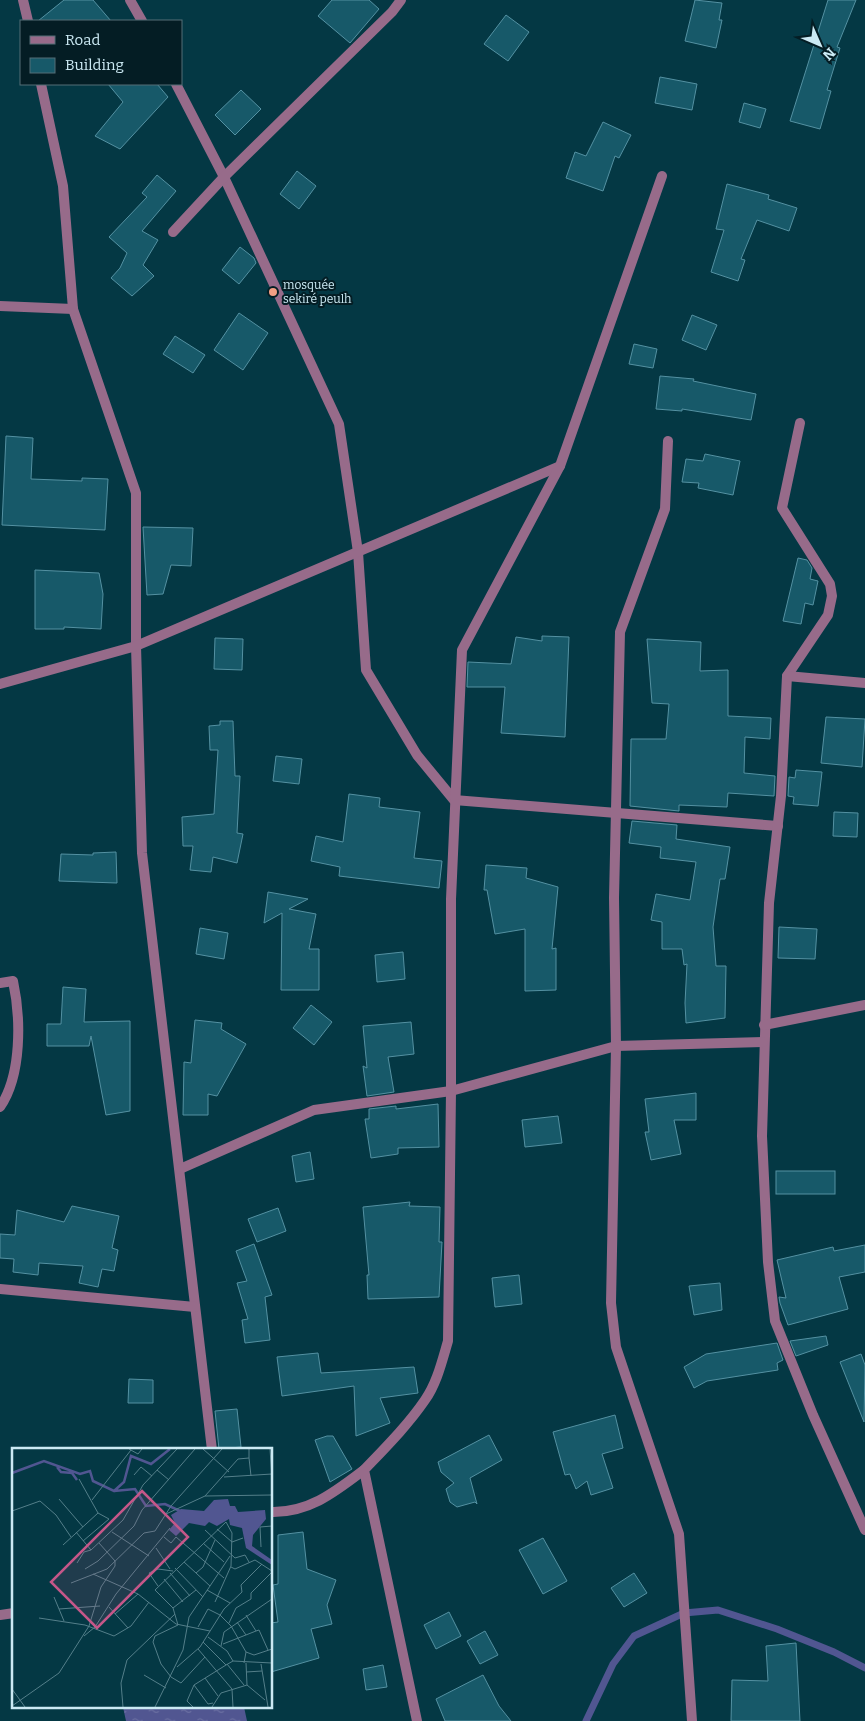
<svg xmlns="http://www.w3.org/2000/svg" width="865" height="1721" viewBox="0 0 865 1721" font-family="Bitter,serif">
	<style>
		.water { fill: url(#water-ripples) }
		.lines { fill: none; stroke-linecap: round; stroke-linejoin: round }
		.stream { stroke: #515691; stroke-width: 7 }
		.building { fill: #175969; stroke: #5491a2 }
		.minor { stroke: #976b8a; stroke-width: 10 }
		.poi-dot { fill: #f39f84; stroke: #041d24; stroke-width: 2 }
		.labels { text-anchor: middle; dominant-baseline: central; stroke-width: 4; stroke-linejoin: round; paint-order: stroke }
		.poi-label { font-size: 12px; fill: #cbe9f3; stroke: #041d24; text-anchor: start }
		.inset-river { fill: none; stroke: #515691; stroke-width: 2.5 }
		.inset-road { fill: none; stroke: #547f8a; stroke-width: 1 }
		.view { fill: #c55789; fill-opacity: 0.15; stroke: #c55789; stroke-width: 2.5 }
		.inset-edge { fill: none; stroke: #cbe9f3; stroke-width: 2.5 }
	</style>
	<defs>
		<pattern id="water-ripples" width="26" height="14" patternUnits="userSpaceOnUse" patternTransform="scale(1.25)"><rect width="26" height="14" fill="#515691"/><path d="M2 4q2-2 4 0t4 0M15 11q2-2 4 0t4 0" fill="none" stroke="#696ea1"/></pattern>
	</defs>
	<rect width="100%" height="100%" fill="#043844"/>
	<path class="water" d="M123 1707H244L247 1721H126Z"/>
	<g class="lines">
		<path class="stream" d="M586 1721 613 1664 634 1636 684 1613 718 1610 777 1629 834 1652 865 1668"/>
	</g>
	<g class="building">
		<path d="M64 0H93L111 21H38Z"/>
		<path d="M332 0H369L379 9 350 43 318 16Z"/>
		<path d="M695 0 722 3 719 20H722L716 48 685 41Z"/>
		<path d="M828 0H856L837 47 840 48 827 90 831 91 820 129 790 121Z"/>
		<path d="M506 15 529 32 508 61 484 44Z"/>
		<path d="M660 77 697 84 692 110 655 103Z"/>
		<path d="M108 84H157L168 97 120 149 95 136 123 102Z"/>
		<path d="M241 90 261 109 235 135 215 115Z"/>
		<path d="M744 103 766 109 760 128 739 122Z"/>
		<path d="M603 122 631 135 619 158 615 156 603 191 566 178 575 152 586 156Z"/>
		<path d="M297 171 316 186 299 209 280 194Z"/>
		<path d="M157 175 176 191 142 231 158 240 143 265 154 276 132 296 111 278 120 268 127 253 109 237 147 197 142 193Z"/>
		<path d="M727 184 769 195 768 199 797 208 789 231 757 220 741 259 745 260 738 281 711 272 724 230 716 229Z"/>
		<path d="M240 247 254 258 256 263 239 284 222 270Z"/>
		<path d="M239 313 268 333 243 370 214 350Z"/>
		<path d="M692 315 717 325 706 350 682 340Z"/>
		<path d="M175 336 205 355 193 373 163 354Z"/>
		<path d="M634 344 657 349 653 368 629 364Z"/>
		<path d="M660 376 694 379 693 381 756 394 751 420 682 409V411L656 409Z"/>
		<path d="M6 436 33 438 31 479 82 481V478L108 479 105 530 2 525Z"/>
		<path d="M705 454 740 461 733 495 698 488 699 483 682 482 686 459 703 461Z"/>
		<path d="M143 527 193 528 191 566 171 565 163 594 147 595Z"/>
		<path d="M798 558 807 560 812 568 810 579 818 581 813 605 805 603 801 624 783 621Z"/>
		<path d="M35 570 99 573 103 594 101 629 64 627V629H35Z"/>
		<path d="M542 636 569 637 565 737 501 733 505 687H467L468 662 511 664 516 637 542 641Z"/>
		<path d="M215 638 243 639 242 670 214 669Z"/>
		<path d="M647 639 701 642 700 671 728 670V716L771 718 770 739 745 737 744 773 775 776 774 796 728 793 727 807 679 805V811L630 806 631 739H666L669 704 652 703Z"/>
		<path d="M826 717 865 719 862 767 821 763Z"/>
		<path d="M220 721H233L235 776H240L237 833 243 834 237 863 213 857 211 872 190 870 193 846H183L182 817 214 814 218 750H210L209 726 220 725Z"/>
		<path d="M276 756 302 759 299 784 273 781Z"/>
		<path d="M796 770 822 772 818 806 793 804 794 797 788 796 789 777 795 778Z"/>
		<path d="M349 794 380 798 379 807 420 812 414 858 442 861 439 888 339 876 340 867 311 861 316 836 343 842Z"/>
		<path d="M834 812 858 813 857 837 833 836Z"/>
		<path d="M632 821 677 825 676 839 730 847 725 879H720L713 927 716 966H726L725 1018 686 1023 685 1003 687 964 684 965 682 949H662V922L651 920 656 894 690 900 696 862 660 858 661 847 629 843Z"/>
		<path d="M116 852 117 883 59 881 61 854 93 855V853Z"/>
		<path d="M486 865 527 868 526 878 558 887 552 949 556 948V990L525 991V929L495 934 487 890H484Z"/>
		<path d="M268 892 308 899 289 909 316 914 309 949H319V990H281L282 913 264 923Z"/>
		<path d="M779 927 817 929 815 959 778 958Z"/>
		<path d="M200 928 228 933 224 959 196 954Z"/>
		<path d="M403 952 405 979 377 982 375 955Z"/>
		<path d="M63 987 86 989 84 1022 130 1021V1111L106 1115 91 1036 89 1046H47V1024H61Z"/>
		<path d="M311 1005 332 1022 314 1045 293 1028Z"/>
		<path d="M195 1020 222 1023 221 1029 246 1044 217 1096 208 1094V1115H183L184 1062 191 1063Z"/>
		<path d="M411 1022 414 1054 388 1057 394 1092 367 1096 363 1066 367 1068 363 1026Z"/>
		<path d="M696 1093V1120H674L681 1154 651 1160 645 1132H649L645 1099Z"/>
		<path d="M438 1104 439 1147 398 1148V1154L371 1158 365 1119H369V1109L396 1106V1109Z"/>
		<path d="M558 1116 562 1143 525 1147 522 1120Z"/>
		<path d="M310 1152 314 1179 296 1182 292 1156Z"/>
		<rect x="776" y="1171" width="59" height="23"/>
		<path d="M410 1202 409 1206 440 1207 439 1242H442L439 1297 368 1299 367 1275H369L363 1207Z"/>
		<path d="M72 1206 119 1216 112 1248 118 1250 114 1271 102 1269 98 1287 79 1283 83 1266 39 1263 38 1275 13 1272 14 1259 0 1258V1234L15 1235 17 1210 64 1222Z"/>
		<path d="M278 1208 286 1231 257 1242 248 1219Z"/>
		<path d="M254 1244 272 1295 265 1297 270 1340 245 1343 242 1320 248 1319 237 1283 247 1281 236 1251Z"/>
		<path d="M865 1245V1272L839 1277 848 1309 788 1325 780 1303 779 1297 786 1298 777 1260 833 1247 834 1251Z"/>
		<path d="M519 1275 522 1304 495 1307 492 1278Z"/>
		<path d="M720 1283 722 1310 694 1315 689 1286Z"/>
		<path d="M826 1336 828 1345 796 1356 790 1341Z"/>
		<path d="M777 1343 783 1360 777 1363 778 1370 707 1381 694 1388 684 1367 706 1354Z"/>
		<path d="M318 1353 321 1373 414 1367 418 1393 380 1398 390 1423 356 1436 354 1386 282 1396 277 1357Z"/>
		<path d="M861 1354 865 1365 864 1422 840 1362Z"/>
		<path d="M129 1379 153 1380V1403H128Z"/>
		<path d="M237 1409 241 1447 219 1449 215 1411Z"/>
		<path d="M615 1415 623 1448 602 1454 613 1488 591 1495 587 1481 576 1489 570 1474 565 1475 553 1432Z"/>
		<path d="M489 1435 502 1460 470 1478 477 1504 475 1502 457 1507 450 1502 446 1489 454 1483 441 1472 438 1462Z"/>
		<path d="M327 1436H333L352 1469 330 1482 315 1440Z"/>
		<path d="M303 1532 307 1569 336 1580 327 1605 332 1624 311 1629 319 1658 271 1672V1623L278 1622 273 1585 278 1584V1535Z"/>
		<path d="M543 1538 567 1581 543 1594 519 1550Z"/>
		<path d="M634 1573 647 1593 624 1607 611 1588Z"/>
		<path d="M449 1612 461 1636 436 1649 424 1625Z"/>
		<path d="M485 1631 498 1655 480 1664 467 1641Z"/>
		<path d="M796 1643 800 1721H731L732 1680 768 1681 766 1646Z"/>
		<path d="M383 1665 387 1687 366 1690 363 1669Z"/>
		<path d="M483 1675 499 1706 511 1721H445L436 1699Z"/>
	</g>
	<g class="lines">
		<g class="minor">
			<path d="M23 0 28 21"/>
			<path d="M130 0 142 21"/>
			<path d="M41 84 63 186 73 309 136 493V646L142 853 212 1450"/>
			<path d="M176 84 224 177 339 424 358 552 366 670 417 755 454 800 778 826"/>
			<path d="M173 232 224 177 392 12 401 0"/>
			<path d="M0 306 73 309"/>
			<path d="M800 423 782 508 830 584 832 596 828 615 787 676 781 796 769 903 762 1136 768 1262 775 1321 813 1415 865 1530"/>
			<path d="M668 441 665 509 620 632 614 898 616 1046 611 1303 616 1347 679 1534 692 1721"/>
			<path d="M787 676 865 683"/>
			<path d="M0 684 136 646 560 466"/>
			<path d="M0 983 13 981C21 1018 22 1075 0 1107"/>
			<path d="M764 1025 865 1005"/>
			<path d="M180 1169 314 1110 451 1091 616 1046 763 1042"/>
			<path d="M0 1289 195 1307"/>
			<path d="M271 1512C309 1513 335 1492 364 1470"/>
			<path d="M0 1615 14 1613"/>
			<path d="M417 1721 364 1470C385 1448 408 1425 425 1400 437 1383 442 1361 448 1341L451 1091V899L462 650 560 466 662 176"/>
		</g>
	</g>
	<circle class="poi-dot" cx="273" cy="292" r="5"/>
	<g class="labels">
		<g class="poi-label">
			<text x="283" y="285">mosquée<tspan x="283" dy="14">sekiré peulh</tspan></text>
		</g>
	</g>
	<g transform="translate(12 1448)">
		<rect width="260" height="260" fill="#043844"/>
		<path d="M216 51 218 58H223L226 64 253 62 254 71 241 87 240 98 260 112V117L234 100 230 80 218 77 217 71 205 78 197 74 193 78 177 75 164 88 157 82 163 75 159 67 169 61 192 63 202 52Z" fill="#515691"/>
		<path class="inset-river" d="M45 19 49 24 60 25 65 32M0 25 32 13 68 26 78 23 81 33 102 43 112 34 119 8 139 16 158 1M102 43 123 41 134 58 153 56 168 63"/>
		<path class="inset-road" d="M117 1 126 6 130 1M191 1 217 24M258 1 260 30M237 10 239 28M145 22 157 32M122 27 129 19 140 28M212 29 260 26M67 31 86 65 97 71 71 93M193 48 260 47M47 51 71 79M80 52 119 2M0 63 28 53 44 67 59 89M154 66 193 48 226 11 237 10V1M205 81 220 94 231 90M193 82 223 110 233 107 237 114M64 84 79 102M100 84 137 108M152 89 159 95 164 89 212 130M191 95 212 114M51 97 86 65M249 99 248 79 260 78M144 100 158 121M172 114 184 125 191 119 203 92M65 115 72 104 79 102 111 72 131 37 165 1M219 119 223 121 243 112 260 123M163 120 191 149M73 121 86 113 122 78 130 62 183 1M158 125 178 148M81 126 126 146 164 176 198 183M152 131 171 154M59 135 95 121 132 85 143 83 159 58 210 1M146 138 137 125 146 121 161 123M198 138 218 108M184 142 161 160 143 142 214 74 220 85 219 118 203 154M195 142 218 155M42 149 52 173M97 159 116 180M161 160 166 177 143 188 141 194 149 216 159 229 169 235 193 209M47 161 88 158M103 166 126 146M234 167 244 183 247 182 256 202M27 170 73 177 102 188 119 178 137 154M225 174 234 187M217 175 224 160 239 151V145L260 124M186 179 196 161 208 167 219 178 234 204 232 215M72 188 83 179 104 146 158 80M196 189 215 203 221 213M191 194 214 217M211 196 244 183M209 198 212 184 260 151M186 201 220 241 221 259M234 204 242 207 260 201M234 215 235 237 253 252M215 216 232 237M249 216 256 259M165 219 188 199 212 161 230 144 229 137 250 116M234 224 250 223M132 227 154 240M193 230 206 248M182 237 196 256 201 255M0 241 13 259M0 258 47 225 77 178 89 139 103 118V113L87 95M111 259 109 235 115 212 163 166M143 259 171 202 177 169 198 138 184 125M181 259 175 253 182 237 214 217 221 213 260 215M200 259 209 245 235 237"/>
		<path class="view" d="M130 43 176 89 85 180 39 134Z"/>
		<rect width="260" height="260" class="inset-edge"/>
	</g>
	<rect x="20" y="20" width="162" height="65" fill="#041d24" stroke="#546f77"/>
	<rect x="30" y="36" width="25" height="8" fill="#976b8a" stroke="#546f77"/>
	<text x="65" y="45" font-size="15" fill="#cbe9f3">Road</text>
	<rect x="30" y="58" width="25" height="15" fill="#175969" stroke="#546f77"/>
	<text x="65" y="70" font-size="15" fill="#cbe9f3">Building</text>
	<g transform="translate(820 45) rotate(135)" stroke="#041d24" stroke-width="4" paint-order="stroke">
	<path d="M0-4L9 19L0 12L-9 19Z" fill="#cbe9f3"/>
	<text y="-8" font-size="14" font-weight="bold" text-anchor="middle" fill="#cbe9f3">N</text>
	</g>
</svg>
